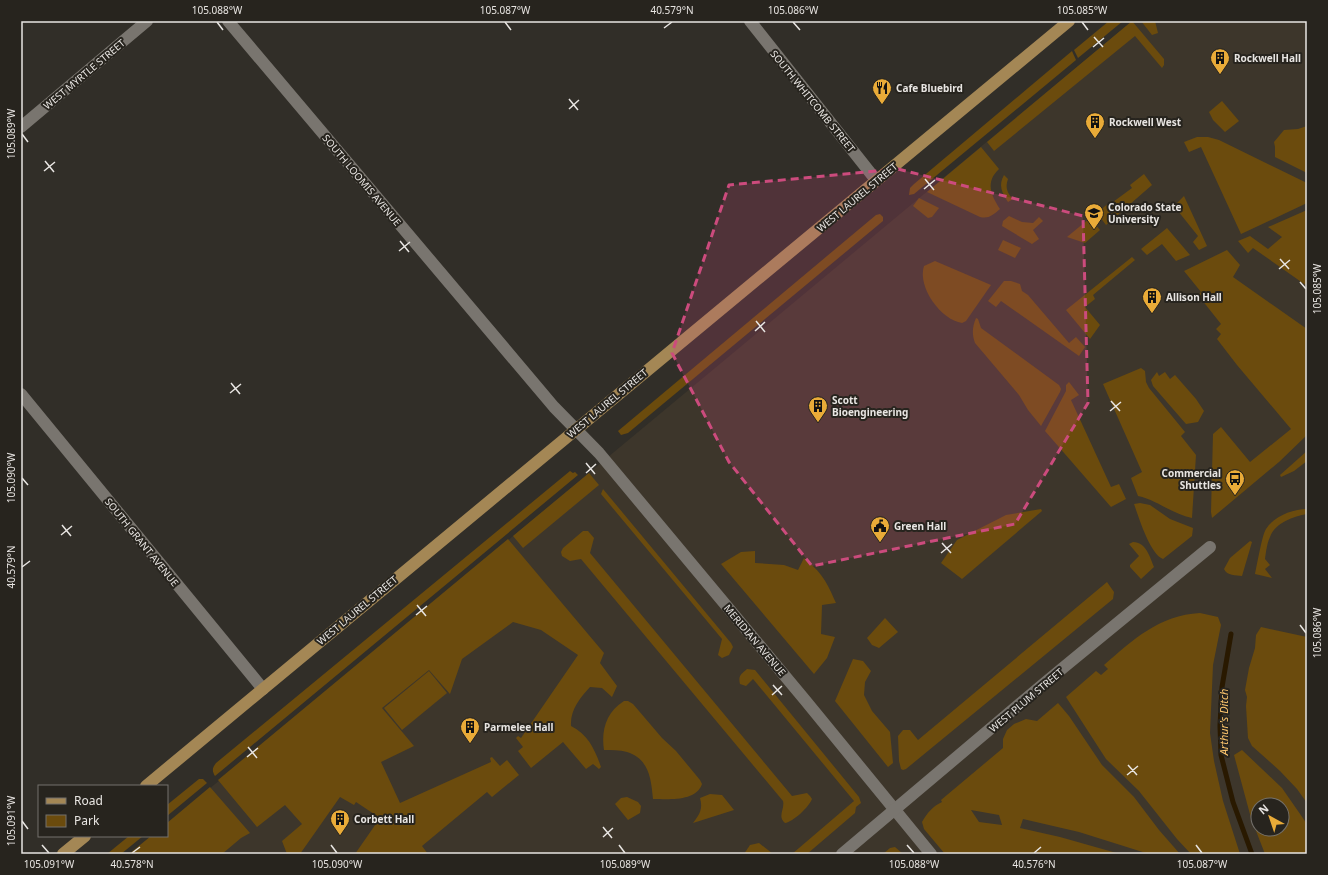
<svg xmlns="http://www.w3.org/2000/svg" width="1328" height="875" viewBox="0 0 1328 875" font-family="'Noto Sans',sans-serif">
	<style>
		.built { fill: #3d362b; fill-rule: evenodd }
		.green { fill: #6b4b0d; fill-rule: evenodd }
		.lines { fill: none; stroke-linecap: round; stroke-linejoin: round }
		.stream { stroke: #291900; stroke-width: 5 }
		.minor { stroke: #79756f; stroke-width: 12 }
		.major { stroke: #a48755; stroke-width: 12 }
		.marked { fill: #cc4b7d; fill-opacity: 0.2; stroke: #cc4b7d; stroke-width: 3; stroke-dasharray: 8 5; stroke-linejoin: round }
		.ticks { fill: none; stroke: #e8e5e2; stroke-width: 1.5 }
		.labels { text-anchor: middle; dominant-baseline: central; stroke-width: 4; stroke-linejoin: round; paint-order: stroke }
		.poi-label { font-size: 10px; font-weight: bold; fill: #e8e5e2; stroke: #27241e; text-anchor: start }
		.street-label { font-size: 10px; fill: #e8e5e2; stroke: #27241e }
		.water-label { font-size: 11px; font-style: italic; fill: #fec76e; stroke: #27241e }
		.neatline { fill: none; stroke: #e8e5e2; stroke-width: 1.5 }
		.ticks-label { font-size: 10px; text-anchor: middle; fill: #e8e5e2 }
	</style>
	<rect width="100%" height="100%" fill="#312e28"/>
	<path class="built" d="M1132 21H1307V854H130L167 836V824ZM1258 805H1282V829H1258Z"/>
	<g class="green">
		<path d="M1109 21H1123L1078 58 1074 50Z"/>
		<path d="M1132 21 1164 59V65L1162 68 1135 36 994 151 987 142Z"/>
		<path d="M1141 21H1155L1158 33 1152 35Z"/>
		<path d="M1072 51 1076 60 914 194 909 195 910 188 914 184Z"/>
		<path d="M1222 101 1239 121 1225 132 1213 120 1209 112Z"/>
		<path d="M1307 126V173L1275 157V147L1274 142 1284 130 1298 129Z"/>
		<path d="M1197 137H1208L1219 140 1307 183V203L1241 234 1201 147 1189 152 1184 142Z"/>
		<path d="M981 147 999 169C985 182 991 195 1000 209 993 215 989 219 980 217L927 192Z"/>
		<path d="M1144 174 1152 185 1106 225 1097 213 1111 201 1113 202 1132 188 1130 185Z"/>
		<path d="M1004 175 1008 179C1005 187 1007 193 1013 199L1008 202C1002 193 998 185 1004 175Z"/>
		<path d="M1184 196 1207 246 1199 250 1193 242 1198 236 1174 206Z"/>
		<path d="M919 198 939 208 932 217 928 218 913 206Z"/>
		<path d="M1307 210V286L1253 248 1248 253 1238 241 1250 236 1268 249 1282 237 1268 227Z"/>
		<path d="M880 214 883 217V221L628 433 621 435 618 431 876 215Z"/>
		<path d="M1009 216 1022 222 1033 223 1039 217 1043 221 1033 230 1039 239 1032 244 1002 226 1003 221Z"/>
		<path d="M1090 218 1100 230 1085 243 1067 237Z"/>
		<path d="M1167 228 1190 255 1176 261 1162 244 1147 255 1141 249Z"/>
		<path d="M1003 240 1021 248 1015 258 998 250Z"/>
		<path d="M1227 250 1240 265 1233 277 1307 329V435L1279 462 1212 518 1211 512 1213 434 1221 427 1250 462 1291 429 1237 365 1217 339 1221 334 1216 329 1221 324 1198 295 1201 292 1184 271Z"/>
		<path d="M1132 257 1135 260 1093 295 1095 299 1085 307 1100 325 1090 339 1066 310Z"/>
		<path d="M935 261 991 285 966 321 962 323C941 320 917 287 924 266Z"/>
		<path d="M1004 281H1011L1020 284 1022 291 1028 295 1069 343 1076 337 1085 347 1079 356 1001 301 996 307 988 301Z"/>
		<path d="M976 318 978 319 981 328 1059 385 1061 389 1060 392 1041 426 1028 410 1019 395 975 343C972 334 972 328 976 318Z"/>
		<path d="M1141 368 1145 371 1146 382 1149 388 1185 432 1181 436 1196 455 1192 518C1172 514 1157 500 1138 496L1131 478 1142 472 1103 384Z"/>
		<path d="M1157 372 1159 376 1165 372 1170 379 1175 375 1196 399 1204 411 1198 422 1186 424 1153 386 1151 380Z"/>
		<path d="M1069 382 1079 395 1071 400 1111 487 1119 484 1126 499 1111 507 1045 431 1066 391V385Z"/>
		<path d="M1307 451V461L1294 471 1281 477 1280 475Z"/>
		<path d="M570 471 573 473 575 472 578 475 215 776C212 771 212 768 216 763Z"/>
		<path d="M589 473 599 485 523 548 513 536Z"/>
		<path d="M603 489 731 643 733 647 729 655 722 658 718 655 722 639 601 494Z"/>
		<path d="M1140 503 1150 505 1170 519 1193 528 1192 536 1163 559C1150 554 1139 518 1134 504Z"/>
		<path d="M1041 509 1042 511 962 579 941 563 957 540 1006 515Z"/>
		<path d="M1307 509V514C1294 516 1275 523 1270 537 1267 543 1266 552 1265 559L1270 565 1265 569 1272 578 1255 574C1257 565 1262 535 1266 529 1274 516 1293 509 1307 509Z"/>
		<path d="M583 531H588L594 538 590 553 792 796 807 793 810 796 812 799C809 807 793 822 785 823 777 817 785 809 783 801L581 559 570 561 562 556 561 552 563 548Z"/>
		<path d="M508 539 604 653 600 663 617 686 612 697 602 688 590 687C580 698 570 710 571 726 588 734 595 750 601 767L599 769 593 764 586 769 563 742 531 768 518 751 523 747 516 738 518 736 521 738 578 655 541 630 513 622 462 659 450 694 429 670 382 708 414 746 381 762 400 803 491 762 490 758 492 757 500 766 507 760 519 775 492 797 487 792 422 846 428 854H355L380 818 356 802 354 805 340 797 300 854H287L282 841 302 824 285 805 257 827 218 780Z"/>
		<path d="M1250 541 1252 542 1242 576C1236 575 1227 576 1224 569L1230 558Z"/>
		<path d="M1133 542C1146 542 1150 557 1154 567L1141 579 1130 567V565L1139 556 1129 544Z"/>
		<path d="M755 551V563L784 565 798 570 804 558C822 573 827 582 836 603L822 605 821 634 835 637 827 658 814 674 721 564 741 552Z"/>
		<path d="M1107 582 1114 592 1113 599 906 769 903 770 901 769 899 761 898 736 903 730H910L918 740Z"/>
		<path d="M1200 613 1218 617 1221 625 1213 665 1210 733 1214 761 1223 801 1240 854H1191L1177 839 1139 791 1106 759 1066 697 1096 671 1101 675 1108 669 1104 665C1133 640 1159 615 1200 613Z"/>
		<path d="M885 618 898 632 879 648 872 645 867 638Z"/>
		<path d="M1261 627 1307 637V803L1297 789 1280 771 1252 746 1248 738 1246 706 1247 697 1245 690 1249 668 1255 648 1256 635Z"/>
		<path d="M853 659 863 661 871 671 865 682 864 695 872 711 890 732 893 763 888 767 835 701Z"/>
		<path d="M747 669 755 670 859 797 861 803 856 807 855 813 807 854H792L854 801 753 679 746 686 740 684C738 676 741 674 747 669Z"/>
		<path d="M429 671 447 693 402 730 384 708Z"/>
		<path d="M624 701H628L633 704 662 738 676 751 700 780 702 784C696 802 668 799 653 799 651 778 649 759 627 752 620 750 611 750 604 750 601 731 606 712 624 701Z"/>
		<path d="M1058 703 1069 716 1102 765 1134 797 1159 830 1180 854H1149L1079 832 1023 819 1020 828 1060 837 1120 854H945L924 829 922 822C927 813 933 806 942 802L941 800 1003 748V739L1007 730 1014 724 1026 719 1037 721ZM971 810 999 815 1002 825 979 822Z"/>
		<path d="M1242 750 1282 788 1307 824V854H1265L1251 818 1234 755ZM1258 805H1282V829H1258Z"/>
		<path d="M199 779H203L207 783 167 816V805Z"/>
		<path d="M210 787 250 833 241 838 222 854H129L151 836H167V823Z"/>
		<path d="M710 794 722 795 734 810 693 823C700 814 703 809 700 798Z"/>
		<path d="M627 797 638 802 641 806 640 813 628 820 615 804 621 798Z"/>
		<path d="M129 836H143L121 854H107Z"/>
		<path d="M759 843 773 854H744L750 845Z"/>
		<path d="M895 847 903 854H883L890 848Z"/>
	</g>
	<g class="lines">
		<path class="stream" d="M1231 634 1222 687 1220 726 1221 755 1233 802 1252 854"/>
		<g class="minor">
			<path d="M228 21 554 407 599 453 805 700 931 854"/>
			<path d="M750 21 876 180"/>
			<path d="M21 127 147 21"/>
			<path d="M21 394 263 689"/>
			<path d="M842 854 1047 681 1210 547"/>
		</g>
		<g class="major">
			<path d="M146 786 1069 21"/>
			<path d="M63 854 85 836"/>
		</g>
	</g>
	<path class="marked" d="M898 169 1083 216 1088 403 1015 524 812 566 729 462 672 353 729 185Z"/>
	<path class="ticks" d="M217 22 223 30M505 22 511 30M793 22 800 30M1082 22 1088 30M664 28 672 22M1094 37 1103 47M1093 47 1104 38M569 99 578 110M569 109 579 100M22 134 28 142M45 161 54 172M44 171 55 162M925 179 934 190M924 189 935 180M400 241 409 252M399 251 410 242M1280 259 1289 269M1279 269 1290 260M1300 282 1306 289M756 321 765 332M755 331 765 322M231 383 240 394M230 393 241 384M1111 401 1120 411M1110 411 1121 402M586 463 595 474M586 473 596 464M22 478 28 485M62 525 71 536M61 535 72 526M942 543 951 553M941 553 952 544M22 567 30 561M417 605 426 616M416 615 427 606M1300 625 1306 633M773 685 782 695M772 695 782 686M248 747 257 758M247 757 258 748M1128 765 1137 775M1127 775 1138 766M22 821 28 829M603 827 612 838M603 837 613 828M42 845 49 853M331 845 337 853M619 845 625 853M907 845 914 853M1196 845 1202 853M132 853 140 847M1034 853 1041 847"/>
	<defs>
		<symbol id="building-pin" viewBox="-11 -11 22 30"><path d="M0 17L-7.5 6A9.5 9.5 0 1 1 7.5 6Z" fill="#e9ab38" stroke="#27241e"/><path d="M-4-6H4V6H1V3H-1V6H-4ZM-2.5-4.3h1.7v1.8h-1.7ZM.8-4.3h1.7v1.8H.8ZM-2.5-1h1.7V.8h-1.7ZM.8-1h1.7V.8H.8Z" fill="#111"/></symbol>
		<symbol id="restaurant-pin" viewBox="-11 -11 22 30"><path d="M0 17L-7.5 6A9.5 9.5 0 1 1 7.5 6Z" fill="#e9ab38" stroke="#27241e"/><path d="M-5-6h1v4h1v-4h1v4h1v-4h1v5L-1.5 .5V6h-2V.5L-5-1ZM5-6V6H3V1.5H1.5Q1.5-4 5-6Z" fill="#111"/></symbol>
		<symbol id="university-pin" viewBox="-11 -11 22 30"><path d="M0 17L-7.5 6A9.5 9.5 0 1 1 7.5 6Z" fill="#e9ab38" stroke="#27241e"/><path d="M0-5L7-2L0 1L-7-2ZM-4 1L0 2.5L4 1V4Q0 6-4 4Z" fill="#111"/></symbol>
		<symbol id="bus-pin" viewBox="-11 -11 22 30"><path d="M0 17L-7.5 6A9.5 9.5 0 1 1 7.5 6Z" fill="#e9ab38" stroke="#27241e"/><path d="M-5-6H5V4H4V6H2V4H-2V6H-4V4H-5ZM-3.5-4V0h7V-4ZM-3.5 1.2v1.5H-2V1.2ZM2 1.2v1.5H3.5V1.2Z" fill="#111"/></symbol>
		<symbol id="civic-pin" viewBox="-11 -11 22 30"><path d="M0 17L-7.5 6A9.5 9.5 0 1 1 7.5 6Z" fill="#e9ab38" stroke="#27241e"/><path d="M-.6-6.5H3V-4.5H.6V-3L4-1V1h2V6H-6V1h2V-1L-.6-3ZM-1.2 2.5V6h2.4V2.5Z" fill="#111"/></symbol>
	</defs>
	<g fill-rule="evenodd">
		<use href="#building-pin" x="1209" y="47" width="22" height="30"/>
		<use href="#restaurant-pin" x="871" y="77" width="22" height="30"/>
		<use href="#building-pin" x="1084" y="111" width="22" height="30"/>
		<use href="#university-pin" x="1083" y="202" width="22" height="30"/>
		<use href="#building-pin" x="1141" y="286" width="22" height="30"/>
		<use href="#building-pin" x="807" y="395" width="22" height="30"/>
		<use href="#bus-pin" x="1224" y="468" width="22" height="30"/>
		<use href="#civic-pin" x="869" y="515" width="22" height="30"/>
		<use href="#building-pin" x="459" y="716" width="22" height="30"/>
		<use href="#building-pin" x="329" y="808" width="22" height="30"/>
	</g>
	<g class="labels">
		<g class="poi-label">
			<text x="1234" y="58">Rockwell Hall</text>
			<text x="896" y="88">Cafe Bluebird</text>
			<text x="1109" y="122">Rockwell West</text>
			<text x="1108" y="207">Colorado State<tspan x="1108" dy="12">University</tspan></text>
			<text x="1166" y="297">Allison Hall</text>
			<text x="832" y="400">Scott<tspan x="832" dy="12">Bioengineering</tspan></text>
			<text x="1221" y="473" text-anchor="end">Commercial<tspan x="1221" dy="12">Shuttles</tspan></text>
			<text x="894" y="526">Green Hall</text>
			<text x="484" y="727">Parmelee Hall</text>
			<text x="354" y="819">Corbett Hall</text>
		</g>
		<g class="street-label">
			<text transform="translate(84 74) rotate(-40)">WEST MYRTLE STREET</text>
			<text transform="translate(813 101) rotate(51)">SOUTH WHITCOMB STREET</text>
			<text transform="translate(362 180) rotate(50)">SOUTH LOOMIS AVENUE</text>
			<text transform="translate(857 197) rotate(-40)">WEST LAUREL STREET</text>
			<text transform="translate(607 403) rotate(-40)">WEST LAUREL STREET</text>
			<text transform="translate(142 542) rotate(51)">SOUTH GRANT AVENUE</text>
			<text transform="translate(357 610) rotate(-40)">WEST LAUREL STREET</text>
			<text transform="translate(755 640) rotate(50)">MERIDIAN AVENUE</text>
			<text transform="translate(1026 700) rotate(-40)">WEST PLUM STREET</text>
		</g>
		<g class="water-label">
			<text transform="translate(1223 722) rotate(-90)">Arthur's Ditch</text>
		</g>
	</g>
	<rect width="1328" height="875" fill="none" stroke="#27241e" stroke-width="44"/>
	<rect x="38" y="785" width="130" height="52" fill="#27241e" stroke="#74716c"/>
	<rect x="46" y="798" width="20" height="6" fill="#a48755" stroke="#74716c"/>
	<text x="74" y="805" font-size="12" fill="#e8e5e2">Road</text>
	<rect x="46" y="815" width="20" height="12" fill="#6b4b0d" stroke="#74716c"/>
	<text x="74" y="825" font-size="12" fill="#e8e5e2">Park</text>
	<g transform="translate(1270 817) rotate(320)"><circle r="19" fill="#27241e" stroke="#74716c"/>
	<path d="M0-3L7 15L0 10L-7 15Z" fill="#e9ab38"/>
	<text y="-6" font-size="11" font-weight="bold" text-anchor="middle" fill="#e8e5e2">N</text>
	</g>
	<rect x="22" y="22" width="1284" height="831" class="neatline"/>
	<g class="ticks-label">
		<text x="217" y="14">105.088°W</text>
		<text x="505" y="14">105.087°W</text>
		<text x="672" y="14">40.579°N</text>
		<text x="793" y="14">105.086°W</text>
		<text x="1082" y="14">105.085°W</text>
		<text transform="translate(11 134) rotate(-90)" y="4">105.089°W</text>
		<text transform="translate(1317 289) rotate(-90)" y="4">105.085°W</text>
		<text transform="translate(11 478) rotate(-90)" y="4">105.090°W</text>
		<text transform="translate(11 567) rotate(-90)" y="4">40.579°N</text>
		<text transform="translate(1317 633) rotate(-90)" y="4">105.086°W</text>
		<text transform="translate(11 821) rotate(-90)" y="4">105.091°W</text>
		<text x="49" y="868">105.091°W</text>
		<text x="132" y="868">40.578°N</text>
		<text x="337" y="868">105.090°W</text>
		<text x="625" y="868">105.089°W</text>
		<text x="914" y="868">105.088°W</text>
		<text x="1034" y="868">40.576°N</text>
		<text x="1202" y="868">105.087°W</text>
	</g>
</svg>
